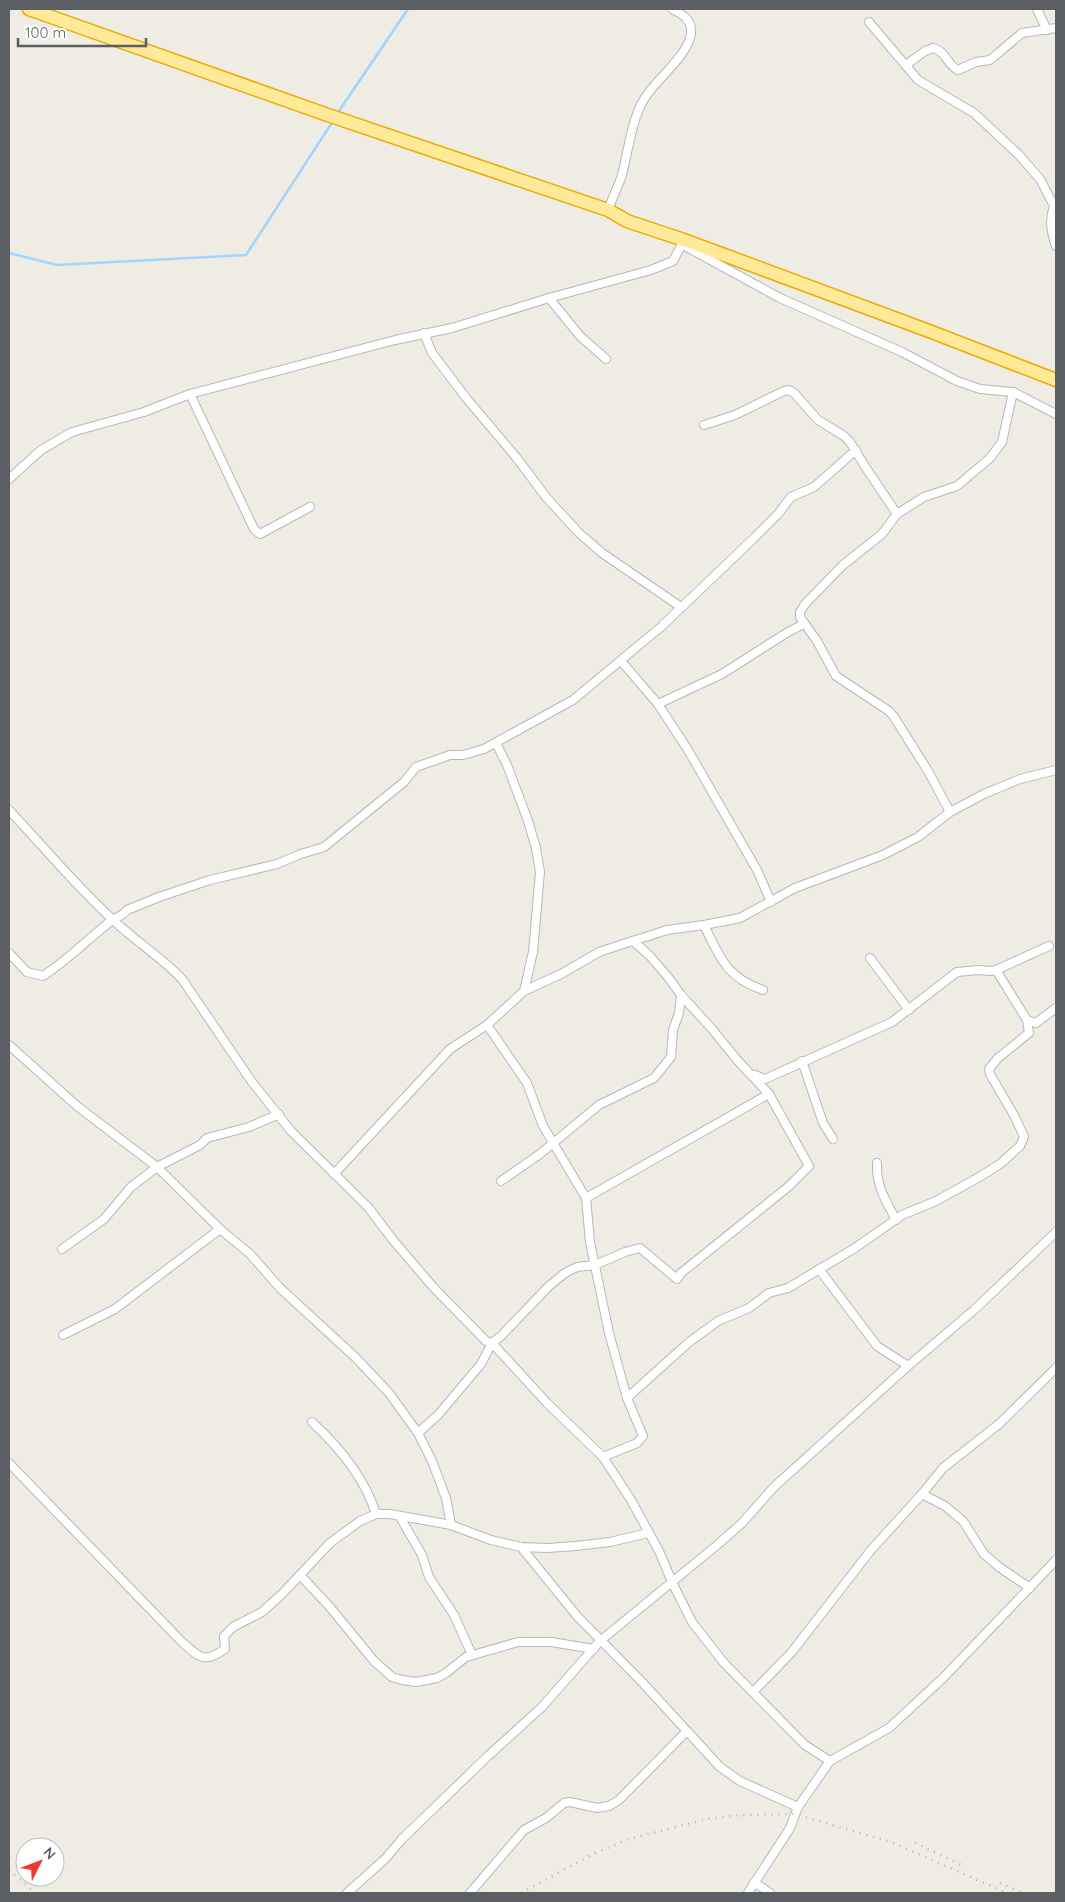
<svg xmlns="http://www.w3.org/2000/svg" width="1065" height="1902" viewBox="0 0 1065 1902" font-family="Quicksand,sans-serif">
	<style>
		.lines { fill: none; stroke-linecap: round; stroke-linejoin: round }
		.stream { stroke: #a1d5ff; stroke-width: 2.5 }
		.minor-casing { stroke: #b5b8bd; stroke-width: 10 }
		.trunk-casing { stroke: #f0a900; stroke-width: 15 }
		.minor { stroke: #fff; stroke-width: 8 }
		.trunk { stroke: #feea98; stroke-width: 12 }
		.rail { stroke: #b4b5b5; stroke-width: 2.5; stroke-dasharray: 1 6; stroke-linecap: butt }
	</style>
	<rect width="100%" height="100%" fill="#eeece3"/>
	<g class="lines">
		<g class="stream">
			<path d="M337 114 408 9"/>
			<path d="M9 253 57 265 246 255 333 121"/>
		</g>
		<defs>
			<g id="minor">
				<path d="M1037 9 1047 30"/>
				<path d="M869 22 918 80 974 113 1019 155 1040 179 1054 206C1049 220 1051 232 1056 246"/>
				<path d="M906 65 925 51 933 48C946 51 947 65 958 70L976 62 990 60 1022 33 1056 28"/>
				<path d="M608 210C612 199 617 189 621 178 629 151 631 114 649 92 661 76 688 54 691 34 693 20 682 14 672 9"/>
				<path d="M683 245 780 298 902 352 957 381 980 389 1013 392 1056 414"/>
				<path d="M549 298 580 336 606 359"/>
				<path d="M424 333 432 353 467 399 516 457 546 497 578 532 602 553 681 607"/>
				<path d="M190 394 254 529 260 534 310 507"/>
				<path d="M704 425 735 415 784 391 789 390 794 393 818 420 844 436 850 442 866 468 897 514"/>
				<path d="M9 479 41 450 72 432 144 412 190 394 395 340 452 328 549 298 651 270 673 261 684 240"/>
				<path d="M621 661 658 704 688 750 757 870 771 902"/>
				<path d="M658 704 722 674 788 632 804 624"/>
				<path d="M496 743 507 765 528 821 536 848 540 872 533 952 524 991"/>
				<path d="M9 810C43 846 75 885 112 919 134 940 161 957 182 979L252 1082 291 1131 368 1207 393 1240 434 1288 486 1341 492 1343 548 1404 603 1457 631 1500 659 1551 672 1582 692 1622 724 1663 805 1745 830 1761"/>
				<path d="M950 812 928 771 894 717 889 711 836 676 817 641 800 617V612L805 604 843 565 882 534 897 514 924 497 957 486 990 458 1002 442 1013 392"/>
				<path d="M704 925C720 958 727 978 763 990"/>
				<path d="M9 953 27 972 43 976C68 960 88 939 111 921 116 917 123 916 127 910L159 897 210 880 277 864 301 854 324 847 404 782 416 767 450 755H463L484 749 573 700 662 626 754 538 778 514 791 497 814 487 856 450"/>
				<path d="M870 958 909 1010"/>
				<path d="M1027 1020 1036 1023 1056 1008"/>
				<path d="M487 1025 527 1083 543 1126 586 1198 590 1242 609 1333 627 1398 643 1436 637 1443 603 1457"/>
				<path d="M9 1045 77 1106 157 1167 220 1229 250 1254 280 1288 356 1358 389 1393 418 1433 432 1461 446 1498 451 1525"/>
				<path d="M802 1061 823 1123 833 1139"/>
				<path d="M755 1075 765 1079 892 1022 957 972 979 970 990 971 996 970 1049 946"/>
				<path d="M877 1163C876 1186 885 1199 896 1220"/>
				<path d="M334 1174 450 1049 487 1025 524 991 563 973 599 952 617 946 667 930 704 925 740 918 795 888 883 855 918 837 950 812 984 794 1020 779 1056 770"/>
				<path d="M501 1181 540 1154 599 1105 654 1078 671 1057 673 1030 679 1013 681 995"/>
				<path d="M586 1198 769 1094"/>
				<path d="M62 1249 104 1219 131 1187 157 1167 200 1145 207 1138 249 1127 279 1114"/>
				<path d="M819 1269 877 1346 908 1366"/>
				<path d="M63 1335 115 1309 220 1229"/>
				<path d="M627 1398 688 1343 718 1321 749 1308 769 1293 788 1288 855 1248 902 1215 936 1201 981 1176 1000 1164 1020 1146 1024 1137 1015 1117 990 1074 989 1069 998 1058 1029 1033 1027 1020 996 970"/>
				<path d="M312 1422C339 1447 365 1478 376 1514"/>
				<path d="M418 1433 438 1415 481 1364 492 1343 501 1336 549 1286 565 1273 577 1267 595 1265 625 1252 640 1248 677 1279 681 1273 788 1187 809 1166 769 1094 738 1061 712 1029 681 995 668 977 649 955 633 941"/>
				<path d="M9 1463 180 1640C198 1656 203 1665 225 1649L224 1636 233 1627 262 1612 282 1594 330 1543 360 1521 376 1514H390L451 1525 491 1540 521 1547 547 1548 576 1546 610 1542 648 1533"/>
				<path d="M922 1494 945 1506 963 1521 984 1554 999 1567 1030 1588"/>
				<path d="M400 1517 422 1555 429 1577 454 1615 472 1655"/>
				<path d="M521 1547 577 1616 641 1681 720 1767 740 1781 798 1807"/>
				<path d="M300 1575 329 1606 374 1661 392 1677 402 1680 416 1682 437 1678 446 1673 466 1657 518 1642H551L594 1649"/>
				<path d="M753 1692 791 1653 871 1550 922 1494 943 1468 999 1424 1056 1368"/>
				<path d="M754 1882 770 1893"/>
				<path d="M347 1893 385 1859 402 1839 488 1756 542 1707 600 1641 716 1546 742 1523 774 1487 908 1366 974 1310 1056 1232"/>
				<path d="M470 1893 524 1830 546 1818 564 1803 570 1802 597 1808 609 1806 619 1800 687 1731"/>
				<path d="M748 1893 790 1828 798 1807 830 1761 889 1728 943 1678 1056 1560"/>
			</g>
			<path id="trunk" d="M29 9 325 114 608 210 627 221 684 240 929 331 1056 380"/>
		</defs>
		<use href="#minor" class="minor-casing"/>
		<use href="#trunk" class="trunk-casing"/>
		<use href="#minor" class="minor"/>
		<use href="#trunk" class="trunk"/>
		<g class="rail">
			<path d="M915 1843 966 1867"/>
			<path d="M9 1870 35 1893"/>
			<path d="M1000 1883 1023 1893"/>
			<path d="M521 1893 595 1853 629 1839 707 1819 740 1815 794 1814 891 1842 1007 1893"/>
		</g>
	</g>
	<rect width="1065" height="1902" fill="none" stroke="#5b5f64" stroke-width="20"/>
	<g transform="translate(40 1862) rotate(48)"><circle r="24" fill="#ffffff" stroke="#bdbfc1"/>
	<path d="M0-4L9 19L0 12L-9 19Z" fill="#ec3d2b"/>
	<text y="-8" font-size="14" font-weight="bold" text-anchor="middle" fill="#5b5f64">N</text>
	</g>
	<path d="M18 38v8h128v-8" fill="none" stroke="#5b5f64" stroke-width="2.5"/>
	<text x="25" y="38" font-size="15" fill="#5b5f64" stroke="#ffffff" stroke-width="4" paint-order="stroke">100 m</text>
</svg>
